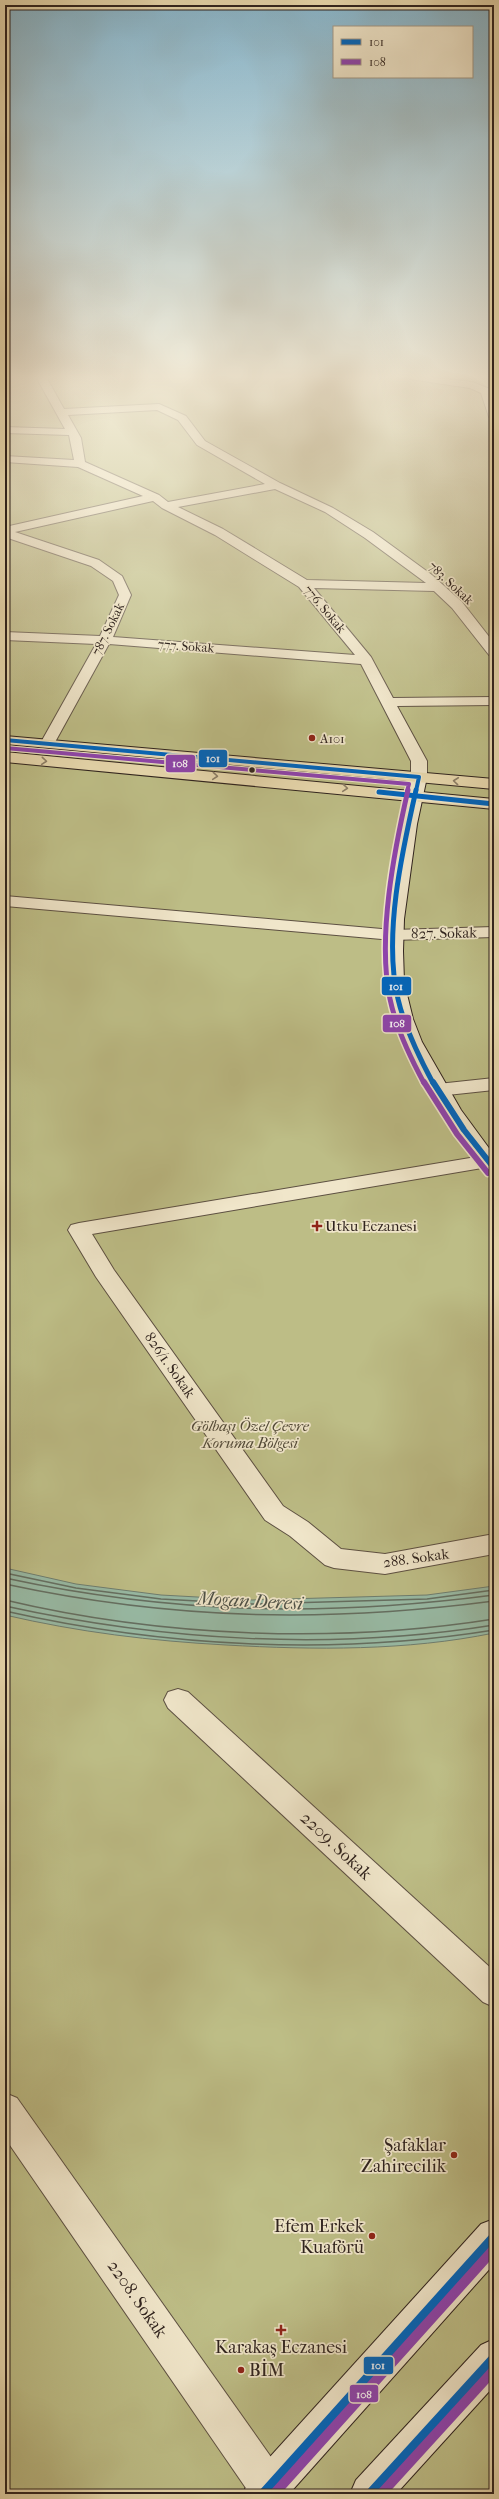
<svg xmlns="http://www.w3.org/2000/svg" width="499" height="2499" viewBox="0 0 499 2499" font-family="'IM FELL French Canon',serif">
	<style>
		.green { fill: #bdbd86; stroke: #767052 }
		.water { fill: #98bba6; stroke: #6e7e70 }
		.lines { fill: none; stroke-linecap: round; stroke-linejoin: round }
		.shore { stroke: #646f62; stroke-width: 1.5 }
		.street-casing { stroke: #5d5042; stroke-width: 2 }
		.secondary-casing { stroke: #2f231e; stroke-width: 2 }
		.highway-casing { stroke: #2f231e; stroke-width: 2 }
		.street { fill: #f0e6ca; fill-rule: evenodd }
		.secondary { fill: #f0e6ca; fill-rule: evenodd }
		.highway { fill: #e8d9ae; fill-rule: evenodd }
		.bus-1-far3-casing { stroke: #f0e6ca; stroke-width: 6 }
		.bus-1-far2-casing { stroke: #f0e6ca; stroke-width: 8 }
		.bus-1-far1-casing { stroke: #f0e6ca; stroke-width: 9 }
		.bus-1-casing { stroke: #f0e6ca; stroke-width: 12 }
		.bus-2-far3-casing { stroke: #f0e6ca; stroke-width: 6 }
		.bus-2-far2-casing { stroke: #f0e6ca; stroke-width: 8 }
		.bus-2-far1-casing { stroke: #f0e6ca; stroke-width: 9 }
		.bus-2-casing { stroke: #f0e6ca; stroke-width: 12 }
		.bus-1-far3 { stroke: #0065bd; stroke-width: 4 }
		.bus-1-far2 { stroke: #0065bd; stroke-width: 5 }
		.bus-1-far1 { stroke: #0065bd; stroke-width: 6 }
		.bus-1 { stroke: #0065bd; stroke-width: 10 }
		.bus-2-far3 { stroke: #8e44ad; stroke-width: 4 }
		.bus-2-far2 { stroke: #8e44ad; stroke-width: 5 }
		.bus-2-far1 { stroke: #8e44ad; stroke-width: 6 }
		.bus-2 { stroke: #8e44ad; stroke-width: 10 }
		.oneway { stroke: #8c7e66 }
		.poi-dot { fill: #8f2418; stroke: #f0e6ca; stroke-width: 1.5 }
		.bus-dot { fill: #2f231e; stroke: #f0e6ca; stroke-width: 1.5 }
		.labels { text-anchor: middle; dominant-baseline: central; stroke-width: 3.5; stroke-linejoin: round; paint-order: stroke }
		.far-street-label { font-size: 13px; fill: #2f231e; stroke: #f0e6ca }
		.far-poi-label { font-size: 13px; fill: #2f231e; stroke: #f0e6ca; text-anchor: start }
		.street-label { font-size: 15px; fill: #2f231e; stroke: #f0e6ca }
		.poi-label { font-size: 15px; fill: #2f231e; stroke: #f0e6ca; text-anchor: start }
		.park-label { font-size: 15px; font-style: italic; fill: #524a38; stroke: #f0e6ca }
		.near-street-label { font-size: 18px; fill: #2f231e; stroke: #f0e6ca }
		.near-poi-label { font-size: 18px; fill: #2f231e; stroke: #f0e6ca; text-anchor: end }
		.near-water-label { font-size: 19px; font-style: italic; fill: #4e5147; stroke: #f0e6ca }
		.line-badge { stroke: #f0e6ca; stroke-width: 1.5 }
		.badge-label { font-size: 11px; text-anchor: middle; font-weight: bold; fill: #fff }
	</style>
	<rect width="100%" height="100%" fill="#e8d9ae"/>
	<filter id="stains"><feTurbulence type="fractalNoise" baseFrequency=".005" numOctaves="4"/><feColorMatrix values="0 0 0 0 .2 0 0 0 0 .09 0 0 0 0 .02 0 0 0 .5 -.17"/></filter>
	<radialGradient id="worn" r=".72"><stop offset=".6" stop-color="#630" stop-opacity="0"/><stop offset="1" stop-color="#630" stop-opacity=".3"/></radialGradient>
	<rect class="green" x="5" y="375" width="489" height="2119"/>
	<path class="water" d="M5 1568 76 1584 161 1595 252 1600 427 1595 494 1586V1633C406 1651 315 1650 226 1645 151 1641 78 1632 5 1615Z"/>
	<g class="lines">
		<g class="shore">
			<path d="M5 1573 76 1588 161 1599 252 1604 427 1599 494 1590"/>
			<path d="M5 1578C172 1614 325 1617 494 1595"/>
			<path d="M5 1584C172 1620 325 1623 494 1601"/>
			<path d="M5 1600C161 1637 336 1644 494 1619"/>
			<path d="M5 1606C164 1641 332 1651 494 1625"/>
			<path d="M5 1611C164 1647 333 1656 494 1630"/>
		</g>
		<defs>
			<g id="street">
				<path d="M35 375H45L64 409 159 404 186 416 205 441 280 483 333 508 373 532 432 575 462 602 494 643V656L489 655 452 608 434 591 314 588 371 657 393 698 494 697V705L397 706 427 761V777L419 782 411 777V761L361 664 109 644 54 744 52 747H42L40 744 96 644 5 640V632L100 636 119 595 113 581 91 566 5 537V527L143 496 78 467 5 462V456L74 460 69 435 5 433V427L65 429ZM157 410 178 420 197 445 265 484 168 502 159 495 85 462 81 438 68 415ZM275 489 325 512 365 538 426 583 307 580 223 529 178 507ZM153 501 162 508 215 535 299 587 355 655 113 637 131 595 122 576 99 560 15 532Z"/>
				<path d="M410 375 472 382 490 389 494 400V420L489 417 481 393 470 388 410 379Z"/>
				<path d="M5 896 393 930 494 927V937L393 940 5 906Z"/>
				<path d="M494 1078V1090L438 1096 431 1094 428 1090 431 1086 438 1084Z"/>
				<path d="M488 1155 494 1156V1166L92 1234 114 1270 283 1506 308 1522 341 1549 385 1554 494 1534V1554L385 1574 334 1568 325 1565 290 1536 265 1520 96 1277 68 1230 71 1225 79 1223Z"/>
				<path d="M178 1689 188 1692 494 1971V2007L483 2002 168 1708 164 1700 168 1692Z"/>
				<path d="M5 2093 17 2098 283 2474 289 2488 286 2494H250L5 2138Z"/>
			</g>
			<g id="secondary">
				<path d="M419 772 427 777 417 824 404 919 403 951 404 982 413 1019 422 1042 461 1110 494 1155V1174C478 1170 459 1137 449 1123 424 1085 399 1043 389 998 376 941 396 846 408 789L411 777Z"/>
				<path d="M494 2219V2264L289 2494H243L249 2480 481 2224Z"/>
				<path d="M494 2339V2386L396 2494H350L356 2480 481 2345Z"/>
			</g>
			<g id="highway">
				<path d="M5 736 494 779V789L5 744Z"/>
				<path d="M5 752 494 799V809L5 762Z"/>
			</g>
		</defs>
		<use href="#street" class="street-casing"/>
		<use href="#secondary" class="secondary-casing"/>
		<use href="#highway" class="highway-casing"/>
		<use href="#street" class="street"/>
		<use href="#secondary" class="secondary"/>
		<use href="#highway" class="highway"/>
		<defs>
			<path id="bus-1-far3" d="M5 740 419 777 416 791"/>
			<g id="bus-1-far2">
				<path d="M416 790C402 852 383 936 398 999 405 1029 419 1057 433 1083"/>
				<path d="M379 792 494 804"/>
			</g>
			<path id="bus-1-far1" d="M433 1082 464 1130 494 1168"/>
			<g id="bus-1">
				<path d="M263 2494 494 2237"/>
				<path d="M370 2494 494 2358"/>
			</g>
			<path id="bus-2-far3" d="M5 748 409 784 407 791"/>
			<path id="bus-2-far2" d="M408 790C394 851 377 938 390 999 396 1028 410 1057 424 1083"/>
			<path id="bus-2-far1" d="M424 1082 457 1134 488 1173"/>
			<g id="bus-2">
				<path d="M274 2494 494 2249"/>
				<path d="M381 2494 494 2370"/>
			</g>
		</defs>
		<use href="#bus-1-far3" class="bus-1-far3-casing"/>
		<use href="#bus-1-far2" class="bus-1-far2-casing"/>
		<use href="#bus-1-far1" class="bus-1-far1-casing"/>
		<use href="#bus-1" class="bus-1-casing"/>
		<use href="#bus-2-far3" class="bus-2-far3-casing"/>
		<use href="#bus-2-far2" class="bus-2-far2-casing"/>
		<use href="#bus-2-far1" class="bus-2-far1-casing"/>
		<use href="#bus-2" class="bus-2-casing"/>
		<use href="#bus-1-far3" class="bus-1-far3"/>
		<use href="#bus-1-far2" class="bus-1-far2"/>
		<use href="#bus-1-far1" class="bus-1-far1"/>
		<use href="#bus-1" class="bus-1"/>
		<use href="#bus-2-far3" class="bus-2-far3"/>
		<use href="#bus-2-far2" class="bus-2-far2"/>
		<use href="#bus-2-far1" class="bus-2-far1"/>
		<use href="#bus-2" class="bus-2"/>
	</g>
	<defs><path id="oneway-chevron" d="M-2-3.5L2.5 0L-2 3.5" fill="none" stroke-width="1.6" stroke-linecap="round" stroke-linejoin="round"/></defs>
	<g class="oneway">
		<use href="#oneway-chevron" transform="translate(44 761) rotate(5)"/>
		<use href="#oneway-chevron" transform="translate(215 776) rotate(5)"/>
		<use href="#oneway-chevron" transform="translate(456 781) rotate(-174)"/>
		<use href="#oneway-chevron" transform="translate(345 788) rotate(5)"/>
	</g>
	<linearGradient id="sky" x2="0" y2="1"><stop stop-color="#88b7ce"/><stop offset="0.52" stop-color="#f5eedb"/><stop offset="1" stop-color="#f5eedb" stop-opacity="0"/></linearGradient>
	<rect width="499" height="725" fill="url(#sky)"/>
	<g class="poi-dot">
		<circle cx="312" cy="738" r="4"/>
		<path d="M315 1220h4v4h4v4h-4v4h-4v-4h-4v-4h4z"/>
		<circle cx="454" cy="2155" r="4"/>
		<circle cx="372" cy="2236" r="4"/>
		<path d="M279 2324h4v4h4v4h-4v4h-4v-4h-4v-4h4z"/>
		<circle cx="241" cy="2370" r="4"/>
	</g>
	<circle class="bus-dot" cx="252" cy="770" r="3.5"/>
	<g class="labels">
		<g class="far-street-label">
			<text transform="translate(451 583) rotate(43)">783. Sokak</text>
			<text transform="translate(325 609) rotate(50)">776. Sokak</text>
			<text transform="translate(108 629) rotate(-64)">787. Sokak</text>
			<text transform="translate(186 646) rotate(4)">777. Sokak</text>
		</g>
		<g class="far-poi-label">
			<text x="320" y="738">A101</text>
		</g>
		<g class="street-label">
			<text transform="translate(444 933) rotate(-1)">827. Sokak</text>
			<text transform="translate(170 1365) rotate(55)">826/1. Sokak</text>
			<text transform="translate(416 1558) rotate(-8)">288. Sokak</text>
		</g>
		<g class="poi-label">
			<text x="325" y="1226">Utku Eczanesi</text>
		</g>
		<g class="park-label">
			<text x="250" y="1426">Gölbaşı Özel Çevre<tspan x="250" dy="17">Koruma Bölgesi</tspan></text>
		</g>
		<g class="near-street-label">
			<text transform="translate(336 1846) rotate(43)">2209. Sokak</text>
			<text transform="translate(137 2299) rotate(55)">2208. Sokak</text>
		</g>
		<g class="near-poi-label">
			<text x="446" y="2145">Şafaklar<tspan x="446" dy="21">Zahirecilik</tspan></text>
			<text x="364" y="2226">Efem Erkek<tspan x="364" dy="21">Kuaförü</tspan></text>
			<text x="281" y="2347" text-anchor="middle">Karakaş Eczanesi</text>
			<text x="249" y="2370" text-anchor="start">BİM</text>
		</g>
		<g class="near-water-label">
			<text transform="translate(250 1601) rotate(3)">Mogan Deresi</text>
		</g>
	</g>
	<g class="line-badge">
		<rect x="198" y="749" width="30" height="19" rx="4" fill="#0065bd"/>
		<rect x="165" y="754" width="31" height="19" rx="4" fill="#8e44ad"/>
		<rect x="381" y="976" width="31" height="20" rx="4" fill="#0065bd"/>
		<rect x="382" y="1014" width="30" height="19" rx="4" fill="#8e44ad"/>
		<rect x="363" y="2356" width="31" height="19" rx="4" fill="#0065bd"/>
		<rect x="349" y="2384" width="30" height="19" rx="4" fill="#8e44ad"/>
	</g>
	<g class="badge-label">
		<text x="213" y="762">101</text>
		<text x="180" y="767">108</text>
		<text x="396" y="990">101</text>
		<text x="397" y="1027">108</text>
		<text x="378" y="2369">101</text>
		<text x="364" y="2398">108</text>
	</g>
	<rect width="499" height="2499" fill="none" stroke="#e8d9ae" stroke-width="20"/>
	<rect x="6" y="6" width="487" height="2487" fill="none" stroke="#2f231e" stroke-width="2"/>
	<rect x="10" y="10" width="479" height="2479" fill="none" stroke="#2f231e"/>
	<rect x="333" y="26" width="140" height="52" fill="#f0e6ca" stroke="#a39885"/>
	<rect x="341" y="39" width="20" height="6" fill="#0065bd" stroke="#a39885"/>
	<text x="369" y="46" font-size="12" fill="#2f231e">101</text>
	<rect x="341" y="59" width="20" height="6" fill="#8e44ad" stroke="#a39885"/>
	<text x="369" y="66" font-size="12" fill="#2f231e">108</text>
	<rect width="100%" height="100%" filter="url(#stains)"/>
	<rect width="100%" height="100%" fill="url(#worn)"/>
</svg>
